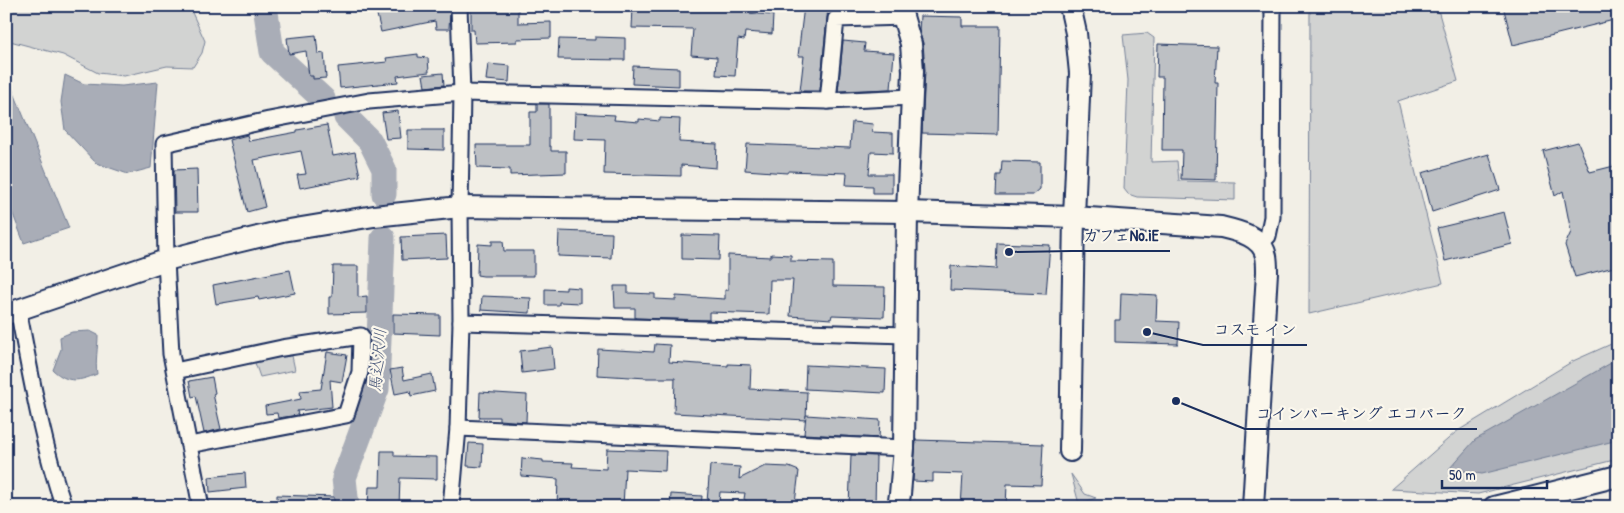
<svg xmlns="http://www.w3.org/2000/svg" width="1624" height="513" viewBox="0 0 1624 513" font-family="'Patrick Hand','Klee One',sans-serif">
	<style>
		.green { fill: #d2d3d2; stroke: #768198 }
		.water { fill: #a9adb7; stroke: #707b93 }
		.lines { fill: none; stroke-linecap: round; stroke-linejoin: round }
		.river { stroke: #a9adb7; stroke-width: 25 }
		.building { fill: #bdc0c4; stroke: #1b2f5e }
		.street-casing { stroke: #1b2f5e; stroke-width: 19 }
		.secondary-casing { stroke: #1b2f5e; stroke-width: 24 }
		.street { stroke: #fbf7ec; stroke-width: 15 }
		.secondary { stroke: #fbf7ec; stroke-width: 20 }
		.rail-casing { stroke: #1b2f5e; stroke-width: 5.5 }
		.rail { stroke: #fbf7ec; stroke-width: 4; stroke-dasharray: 11; stroke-linecap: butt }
		.labels { text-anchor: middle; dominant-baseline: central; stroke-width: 4.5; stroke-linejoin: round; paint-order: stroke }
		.water-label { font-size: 16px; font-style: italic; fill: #465579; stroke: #fbf7ec }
		.leader { fill: none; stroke: #1b2f5e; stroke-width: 2 }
		.callout-dot { fill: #1b2f5e; stroke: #fbf7ec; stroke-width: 2 }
		.callout-label { font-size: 16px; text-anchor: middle; font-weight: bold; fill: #1b2f5e; stroke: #fbf7ec; stroke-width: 4.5; stroke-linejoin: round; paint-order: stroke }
	</style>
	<rect width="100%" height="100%" fill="#f2efe6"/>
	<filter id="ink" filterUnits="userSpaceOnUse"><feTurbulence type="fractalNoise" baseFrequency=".02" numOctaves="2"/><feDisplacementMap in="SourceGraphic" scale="10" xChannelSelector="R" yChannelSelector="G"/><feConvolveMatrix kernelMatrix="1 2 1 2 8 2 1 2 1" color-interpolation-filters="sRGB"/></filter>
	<g filter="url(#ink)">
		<g class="green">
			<path d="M6 6H189L205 41 202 53 193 67 167 66 124 76 98 73 63 55 6 40Z"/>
			<path d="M1310 6H1437L1458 81 1398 101 1443 283 1309 314Z"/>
			<path d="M1147 33 1154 38 1151 162 1177 161 1179 181 1235 182V200L1137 197 1128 194 1124 189 1128 80 1123 35Z"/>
			<path d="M1618 341V459L1478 494 1391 489 1456 432 1573 361Z"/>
			<path d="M292 356 295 370 260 377 254 360Z"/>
			<path d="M1071 474 1085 494 1096 498 1079 504Z"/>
		</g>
		<g class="water">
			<path d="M6 73 69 228 24 243 6 196Z"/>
			<path d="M65 75 84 84 122 86 158 82 151 168 128 174 96 163 65 130 61 102Z"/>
			<path d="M90 331 98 335C98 348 95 361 97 374 80 381 68 384 53 370L61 349 60 337 72 332Z"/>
			<path d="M1618 359V440L1482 474 1449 469 1475 440Z"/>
		</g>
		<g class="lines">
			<g class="river">
				<path d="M265 6 272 52 323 99"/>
				<path d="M346 117 370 141 384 169V194"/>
				<path d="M347 507 344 478 377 389 383 238"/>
			</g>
		</g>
		<g class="building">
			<path d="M375 6H429L430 11 450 10 449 29H436L435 21 381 32Z"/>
			<path d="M471 6H518V23L551 22V38L517 39V42L475 43 474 30H471Z"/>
			<path d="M694 6 747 9 746 13 773 15 772 34 745 32 744 40 738 39 735 76 716 75 717 57 691 55 693 29 632 28 633 7 694 9Z"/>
			<path d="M804 6 828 7 820 91H800L804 56H798Z"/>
			<path d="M1503 6H1618V19L1513 45Z"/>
			<path d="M920 16 962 17V26H1000L998 135 922 133 925 70 923 43 919 31Z"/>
			<path d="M316 35 318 54 324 53 326 78 313 79V76H309L306 51 289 54 287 38Z"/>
			<path d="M595 37 625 38V60L558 59 559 39 595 40Z"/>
			<path d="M843 41 865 43 864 51 894 53 891 89 838 91Z"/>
			<path d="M1158 44 1217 46 1215 83H1218L1216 180 1181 179 1182 150H1162L1163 77H1157Z"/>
			<path d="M418 54V57L428 58 429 72 397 76 398 82 340 88 338 67 387 62 386 58Z"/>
			<path d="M488 64 510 66 509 82 486 80Z"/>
			<path d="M633 66 679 68V86L632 84Z"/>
			<path d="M443 73 444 85 425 87 423 75Z"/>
			<path d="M537 104H549V146H551V151H566V173L510 175V169L477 168 476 145H530V112H537Z"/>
			<path d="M398 111 401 138 386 139 382 113Z"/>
			<path d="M575 113 615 115 614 120 639 122V119L660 121V118L680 119 679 142 717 144 716 168 681 165V176L604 174 605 140 574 139Z"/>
			<path d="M852 122 873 124 872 132 893 133V153L871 152 869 174H892V193H873V186L846 185 847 173 788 171 787 173 745 170 747 144 850 148Z"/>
			<path d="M327 125 333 156 355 152 360 176 300 188 297 175 306 174 301 151 254 160 265 207 247 212 229 140 247 135 249 141 297 132V130Z"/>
			<path d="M408 130H444V150L408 149Z"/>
			<path d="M1578 142 1590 172 1618 165V266L1575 277 1565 245 1571 232 1563 191 1555 196 1543 151Z"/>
			<path d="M1489 154 1500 190 1432 212 1422 173Z"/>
			<path d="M1002 161 1040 162V189L1033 195H996L997 175H1001Z"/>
			<path d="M197 169 198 212H175L174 170Z"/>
			<path d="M1504 212 1512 244 1445 261 1437 228Z"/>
			<path d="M559 231 612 233 611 258 558 256Z"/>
			<path d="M446 235 447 258 402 260 401 237Z"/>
			<path d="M682 235 720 236 719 260 682 259Z"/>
			<path d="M492 241H503L504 251H534V276H483L477 275 478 244 492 245Z"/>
			<path d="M997 243 1050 245 1046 294 950 290 951 266 996 269Z"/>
			<path d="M771 254 791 255V261L833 262V286L885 287 884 317 832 315 831 319 790 316 793 280H770L769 314 709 312V320L635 318V308H615L614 286H628V293L655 294V299L676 300V296L725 299V290H728V255L771 257Z"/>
			<path d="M333 266H358V297L367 296V313L329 314V297H332Z"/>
			<path d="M290 270 295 293 259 300 258 297 216 304 213 285Z"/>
			<path d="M566 287 580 288V303L559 302V305H545V289L566 290Z"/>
			<path d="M1121 293 1157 295 1156 321 1179 322 1178 344 1115 342V320H1120Z"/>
			<path d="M482 296 531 298 530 313 481 310Z"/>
			<path d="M393 314 440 315V335L393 333Z"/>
			<path d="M655 344 670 345 669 362 728 366V364L751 365 750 389 807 392 806 420 674 413 675 378H647L597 375 598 349 654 352Z"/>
			<path d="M552 347 554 369 522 373 520 351Z"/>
			<path d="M327 352 347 355 342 382 330 380 332 407 297 411 298 415 278 418 277 413 266 414 265 406 301 399 300 391 321 389Z"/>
			<path d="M806 365 886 369 885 393 805 389Z"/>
			<path d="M402 368 404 380 432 374 435 391 411 396 410 391 395 394 390 370Z"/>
			<path d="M212 377 215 393 213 394 221 429 204 433 196 396 192 397 189 381Z"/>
			<path d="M480 392 527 395 526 422 499 420V417H479Z"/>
			<path d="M806 415 880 420 879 438 804 434Z"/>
			<path d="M916 440 1043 444 1041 485 1007 484 1006 507H961L963 474 933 473V482L913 481Z"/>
			<path d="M469 443 483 444 482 467 467 466Z"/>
			<path d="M607 449 666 451 665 471 625 469 623 507H557L558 479 521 476 522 458 543 460V462L573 463 572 467 606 469Z"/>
			<path d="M381 451H394V456L437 457V479L400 478 399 507H368L369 487H380Z"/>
			<path d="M851 455 876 456 875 507H849Z"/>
			<path d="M710 465 740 467 739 479 765 466 789 467 799 471 795 503 789 502V507H754L744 499 745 493 720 492 719 503 707 502Z"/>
			<path d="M245 473 246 488 210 492 209 477Z"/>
			<path d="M671 494 702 496 701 507H670Z"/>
			<path d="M277 495 334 497V507H277Z"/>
		</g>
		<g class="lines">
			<defs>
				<g id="street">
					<path d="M828 101 836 19 905 17"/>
					<path d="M1260 244 1268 236 1272 217 1273 6"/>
					<path d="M18 309C31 376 42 443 64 507"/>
					<path d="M461 322 906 335"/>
					<path d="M175 371 282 348 361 336 360 372 346 415 189 445"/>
					<path d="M458 428 904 448"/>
					<path d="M201 507 171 354 166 260 164 144 269 120 369 101 462 93 828 101 912 97"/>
					<path d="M451 507 458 428 461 322 460 207 462 93 459 6"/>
				</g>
				<g id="secondary">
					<path d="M1070 6 1076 33 1080 73 1074 217 1070 451"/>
					<path d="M6 314 166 260 212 248 283 231 374 216 460 207 907 212 1074 217 1221 227C1238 231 1262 236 1266 256 1267 261 1267 267 1267 272L1253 507"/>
					<path d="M898 507 900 494 904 448 907 212 913 71 911 44 900 6"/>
					<path d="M1494 507 1618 476"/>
				</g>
			</defs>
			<use href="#street" class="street-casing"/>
			<use href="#secondary" class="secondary-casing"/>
			<use href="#street" class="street"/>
			<use href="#secondary" class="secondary"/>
			<defs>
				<path id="rail" d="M1617 507H1618"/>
			</defs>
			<use href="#rail" class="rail-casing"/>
			<use href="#rail" class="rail"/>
		</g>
	</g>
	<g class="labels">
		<g class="water-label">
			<text transform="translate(377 360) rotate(-85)">馬込沢川</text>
		</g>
	</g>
	<path class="leader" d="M1009 252L1072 251H1170M1147 332L1203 345H1307M1176 401L1245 429H1477"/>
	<g class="callout-dot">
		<circle cx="1009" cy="252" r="5"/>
		<circle cx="1147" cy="332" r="5"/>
		<circle cx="1176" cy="401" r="5"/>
	</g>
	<g class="callout-label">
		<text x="1121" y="241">カフェNo.iE</text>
		<text x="1255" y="335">コスモ イン</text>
		<text x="1361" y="419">コインパーキング エコパーク</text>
	</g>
	<rect width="1624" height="513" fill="none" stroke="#fbf7ec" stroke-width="25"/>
	<rect x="12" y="12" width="1599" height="488" fill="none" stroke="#1b2f5e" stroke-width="2" filter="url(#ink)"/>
	<path d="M1442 480v8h105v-8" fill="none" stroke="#1b2f5e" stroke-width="2.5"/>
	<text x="1449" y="480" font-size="15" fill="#1b2f5e" stroke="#fbf7ec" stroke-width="4" paint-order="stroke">50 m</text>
</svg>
